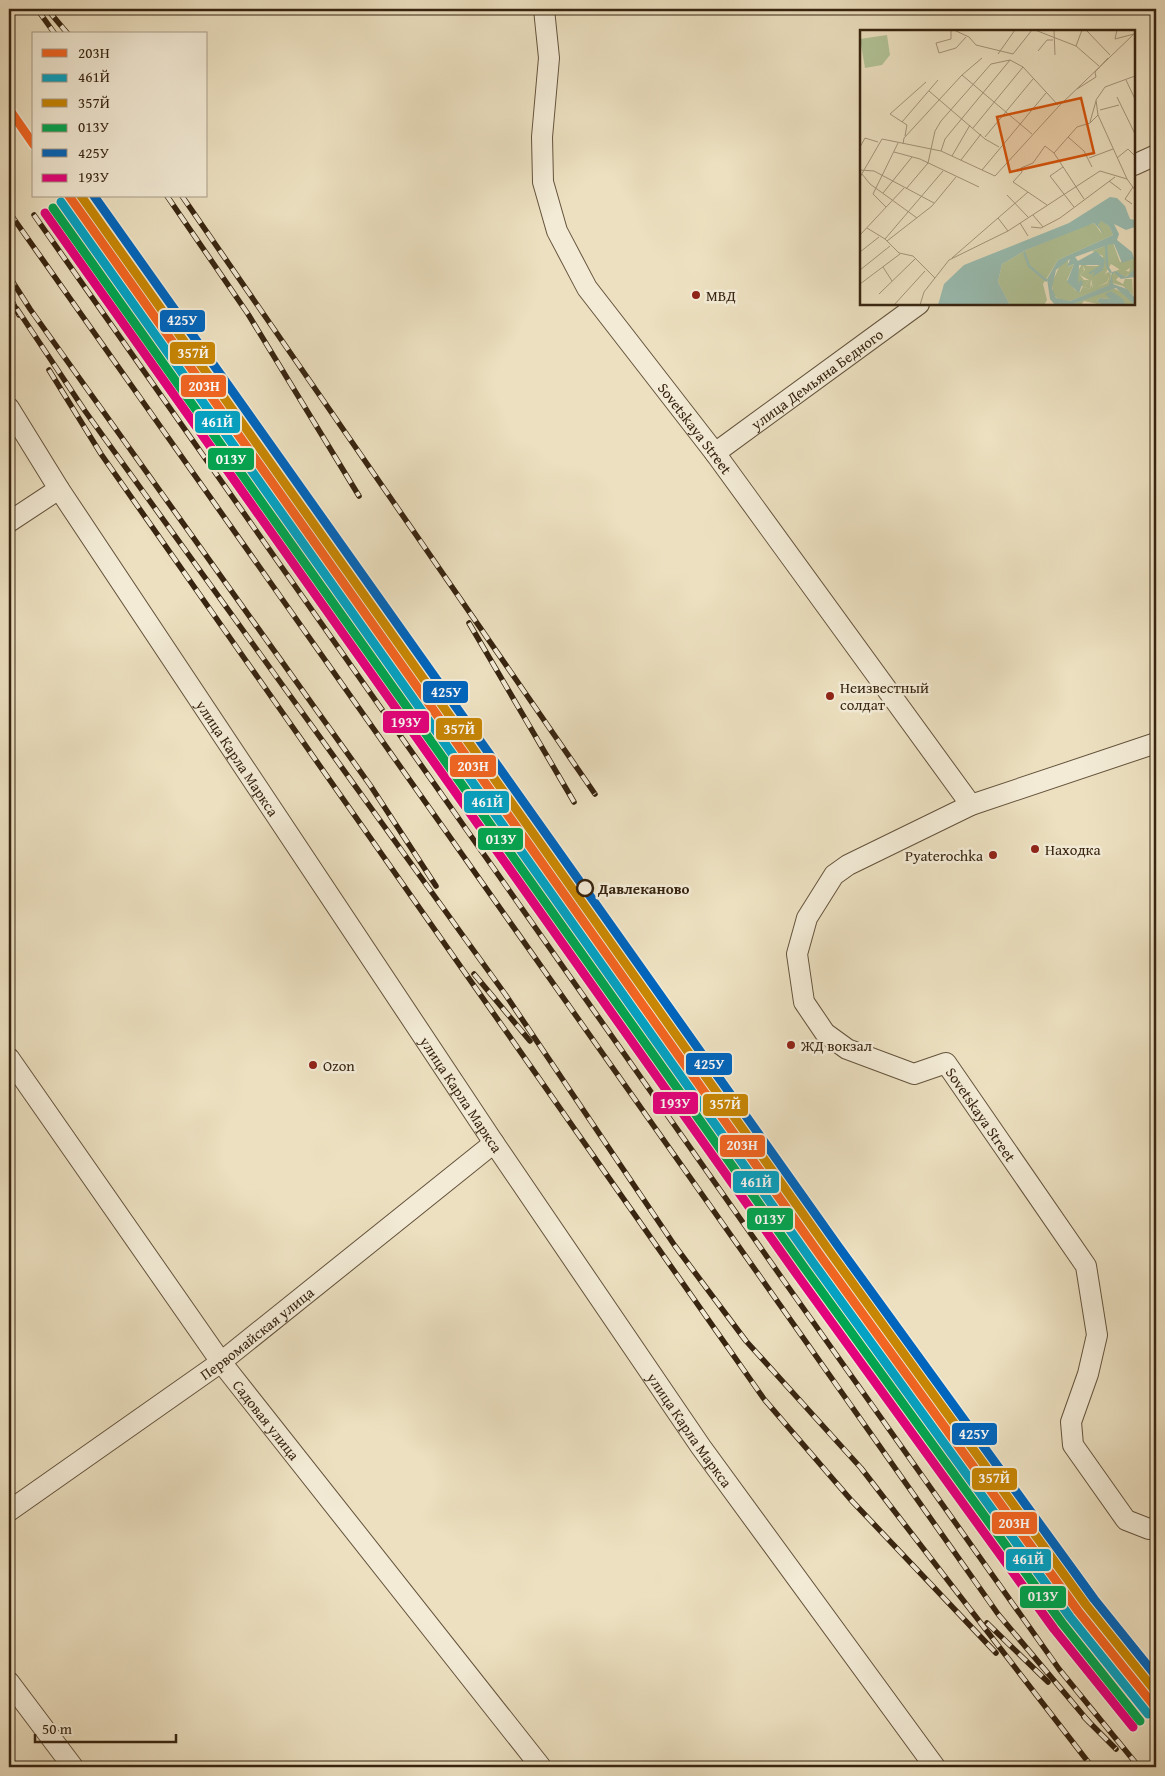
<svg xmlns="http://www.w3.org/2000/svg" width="1165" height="1776" viewBox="0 0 1165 1776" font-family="'Gentium Book Plus',serif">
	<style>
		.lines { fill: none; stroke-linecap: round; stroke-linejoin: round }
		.minor-casing { stroke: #64533c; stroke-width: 22 }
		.minor { stroke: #f3ebd6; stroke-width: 20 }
		.rail-casing { stroke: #372410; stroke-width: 5.5 }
		.rail { stroke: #f3ebd6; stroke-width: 4; stroke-dasharray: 11; stroke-linecap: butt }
		.rail-1-casing { stroke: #f3ebd6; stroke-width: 12 }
		.rail-2-casing { stroke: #f3ebd6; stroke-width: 12 }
		.rail-3-casing { stroke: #f3ebd6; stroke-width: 12 }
		.rail-4-casing { stroke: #f3ebd6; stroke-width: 12 }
		.rail-5-casing { stroke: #f3ebd6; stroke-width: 12 }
		.rail-6-casing { stroke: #f3ebd6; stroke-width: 12 }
		.rail-1 { stroke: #f26522; stroke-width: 9 }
		.rail-2 { stroke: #03a2c4; stroke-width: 9 }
		.rail-3 { stroke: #c78604; stroke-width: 9 }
		.rail-4 { stroke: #00a651; stroke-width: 9 }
		.rail-5 { stroke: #0065bd; stroke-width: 9 }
		.rail-6 { stroke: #e5007d; stroke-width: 9 }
		.poi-dot { fill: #8f2418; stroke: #f3ebd6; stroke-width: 2 }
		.stop-dot { fill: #f3ebd6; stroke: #372410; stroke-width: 2.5 }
		.labels { text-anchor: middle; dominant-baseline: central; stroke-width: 5; stroke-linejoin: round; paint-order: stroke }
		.poi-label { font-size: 15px; fill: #372410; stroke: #f3ebd6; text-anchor: start }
		.street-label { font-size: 15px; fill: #372410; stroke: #f3ebd6 }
		.stop-label { font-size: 15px; font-weight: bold; fill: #372410; stroke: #f3ebd6; text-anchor: start }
		.inset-river { fill: none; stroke: #99bdb2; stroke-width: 2.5 }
		.inset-road { fill: none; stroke: #a4957a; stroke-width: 1 }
		.view { fill: #d6540c; fill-opacity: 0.15; stroke: #d6540c; stroke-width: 2.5 }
		.inset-edge { fill: none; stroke: #372410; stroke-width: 2.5 }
		.line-badge { stroke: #f3ebd6; stroke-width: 2 }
		.badge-label { font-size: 14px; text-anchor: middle; font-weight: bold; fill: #fff }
	</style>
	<rect width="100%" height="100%" fill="#ece0c0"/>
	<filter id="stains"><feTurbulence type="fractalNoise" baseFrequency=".004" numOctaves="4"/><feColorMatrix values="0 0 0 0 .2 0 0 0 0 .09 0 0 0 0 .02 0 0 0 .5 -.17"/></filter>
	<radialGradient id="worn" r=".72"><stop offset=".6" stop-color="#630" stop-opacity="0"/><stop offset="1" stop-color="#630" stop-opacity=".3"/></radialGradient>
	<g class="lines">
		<defs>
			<g id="minor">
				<path id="s1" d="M544 9 549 58 542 137 543 182 557 231 587 288 715 453 971 805"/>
				<path d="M1134 165 1156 155"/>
				<path id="s2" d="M9 408 59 489 494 1143 701 1447 935 1767"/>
				<path id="s3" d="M715 453 919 304"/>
				<path d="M9 522 59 489"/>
				<path id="s4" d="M1156 743 971 805 848 865 834 875 807 918 797 954 804 1002 825 1033 847 1049 914 1074 946 1063 1086 1266 1097 1335 1088 1374 1071 1422 1073 1445 1126 1520 1149 1529H1156"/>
				<path id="s5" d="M9 1058 221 1362 541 1767"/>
				<path id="s6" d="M9 1511 221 1362 494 1143"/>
				<path d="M9 1682 73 1767"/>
			</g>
		</defs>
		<use href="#minor" class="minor-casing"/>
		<use href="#minor" class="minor"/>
		<defs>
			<g id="rail">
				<path d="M37 9 55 34"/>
				<path d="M47 9 68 34"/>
				<path d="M167 196 248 314 359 496"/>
				<path d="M182 196 595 794"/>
				<path d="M9 212 998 1614 1089 1722"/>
				<path d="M34 215 784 1281 1059 1669 1139 1767"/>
				<path d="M9 276 30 309 370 785 436 886"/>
				<path d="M9 295 19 315"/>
				<path d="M17 309 85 411 505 994 675 1246 746 1341 861 1468 1092 1767"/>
				<path d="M49 370 101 454 764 1399 851 1500 996 1653"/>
				<path d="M469 623 574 802"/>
				<path d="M474 974 530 1041"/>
				<path d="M987 1623 1048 1682"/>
				<path d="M1084 1717 1116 1749"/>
			</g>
		</defs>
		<use href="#rail" class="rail-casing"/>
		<use href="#rail" class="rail"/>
		<defs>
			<g id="rail-1">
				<path d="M9 109 34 145"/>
				<path d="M69 196 822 1258 1078 1611 1156 1708"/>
			</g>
			<path id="rail-2" d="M61 202 814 1264 1070 1617 1148 1714"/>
			<path id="rail-3" d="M81 196 830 1252 1086 1605 1156 1692"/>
			<path id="rail-4" d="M53 208 806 1270 1062 1623 1140 1721"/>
			<path id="rail-5" d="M94 196 838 1246 1094 1599 1156 1676"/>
			<path id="rail-6" d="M45 213 798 1276 1054 1629 1133 1727"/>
		</defs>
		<use href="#rail-1" class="rail-1-casing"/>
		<use href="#rail-2" class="rail-2-casing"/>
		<use href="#rail-3" class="rail-3-casing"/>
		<use href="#rail-4" class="rail-4-casing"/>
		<use href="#rail-5" class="rail-5-casing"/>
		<use href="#rail-6" class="rail-6-casing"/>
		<use href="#rail-1" class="rail-1"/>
		<use href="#rail-2" class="rail-2"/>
		<use href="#rail-3" class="rail-3"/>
		<use href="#rail-4" class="rail-4"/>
		<use href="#rail-5" class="rail-5"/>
		<use href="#rail-6" class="rail-6"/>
	</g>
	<g class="poi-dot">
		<circle cx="696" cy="295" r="5"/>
		<circle cx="830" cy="696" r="5"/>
		<circle cx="1035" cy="849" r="5"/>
		<circle cx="993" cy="855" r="5"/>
		<circle cx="791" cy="1045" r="5"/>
		<circle cx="313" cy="1065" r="5"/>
	</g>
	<circle class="stop-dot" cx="585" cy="888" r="8"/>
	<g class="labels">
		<g class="poi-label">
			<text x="706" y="295">МВД</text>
			<text x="840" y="687">Неизвестный<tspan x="840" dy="17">солдат</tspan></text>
			<text x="1045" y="849">Находка</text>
			<text x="983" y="855" text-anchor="end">Pyaterochka</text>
			<text x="801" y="1045">ЖД вокзал</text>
			<text x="323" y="1065">Ozon</text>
		</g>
		<g class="street-label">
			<text stroke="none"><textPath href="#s3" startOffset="126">улица Демьяна Бедного</textPath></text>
			<text stroke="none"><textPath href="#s1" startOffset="466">Sovetskaya Street</textPath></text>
			<text stroke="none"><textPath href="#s2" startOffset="418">улица Карла Маркса</textPath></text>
			<text stroke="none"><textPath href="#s2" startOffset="822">улица Карла Маркса</textPath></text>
			<text stroke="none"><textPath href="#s4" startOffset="718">Sovetskaya Street</textPath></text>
			<text stroke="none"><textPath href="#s6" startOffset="305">Первомайская улица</textPath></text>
			<text stroke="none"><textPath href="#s5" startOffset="444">Садовая улица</textPath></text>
			<text stroke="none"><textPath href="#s2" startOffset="1228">улица Карла Маркса</textPath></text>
		</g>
		<g class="stop-label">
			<text x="598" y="888">Давлеканово</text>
		</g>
	</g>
	<g transform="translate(860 30)">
		<rect width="275" height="275" fill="#ece0c0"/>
		<path d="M208 229V237L214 234 207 250 215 260 220 262 223 256H218L216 244 222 234 228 236H223L224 241 220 245 224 250H229L224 257 230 259 231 254 233 258 247 253 249 248 245 244 248 242 251 244 250 255 210 271 199 270 193 264 192 253 201 233ZM260 239 270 242 266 247 257 242 260 245 256 250 263 254 265 249H272L273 265 263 256 252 253V243ZM252 258 265 263 275 275H265L254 265 249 269 240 268 237 271 242 275 224 271 221 275H211Z" fill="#b1c397"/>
		<path d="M242 191 249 196 253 205 198 230 183 254 187 270 184 275H150L138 252 142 234 166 220 221 197 234 193 242 204 237 192ZM253 213 260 232 273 229 275 232V242L268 246 270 238 264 242 251 234 245 244 249 247 247 252 233 259 231 249 230 259 224 257 229 250 220 245 225 240 223 236H238L243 226 232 221Z" fill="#b1c397"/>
		<path d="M27 5 30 25 22 35 5 38 0 9Z" fill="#b1c397"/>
		<path d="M250 167 257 168 265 176 270 189 275 190V197L266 200 254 194 259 204 257 210 272 222 275 232 273 229 262 233 254 214 248 215 215 227 218 231 236 221 245 230 243 240 232 247 235 241 231 244 228 243 241 235H219L218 255 220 250 223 252 219 263 207 252 214 234 207 237 210 229 196 240 192 258 196 268 210 271 249 255 252 242 256 241 266 247 275 239V247L261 249 254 242 252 246 253 254 267 259 275 268V275L256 258 211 275H195L190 269 187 249 198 230 253 205 249 196 241 191 238 195 245 205 234 193 166 220 142 234 138 252 150 275H78L84 254 104 235 209 193ZM251 261 263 269 265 275H242L237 271 240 268 250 269 245 264Z" fill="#99bdb2"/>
		<path class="inset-river" d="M246 214 247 236 251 243M164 222 169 236 187 251"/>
		<path class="inset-road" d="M91 0V9L76 13 79 23 96 18 106 7M94 0 109 7 116 15 153 24 172 0M175 0 216 16 239 36M194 0 195 25M226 0 250 25M257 0 255 9 274 4M216 16 222 0M178 21 187 10H193M138 24 155 0M102 45 172 104M275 46 245 57 236 70 238 85 267 149 275 160M266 50 275 69M217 59 236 47 235 42 248 28M69 61 125 109 139 117M257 67 275 104M240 80 259 75M42 92 78 50M230 92 236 71M113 98 163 37M45 106 47 95 30 84 66 52M125 107 173 49M208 107 224 121 232 137M43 114 44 108 102 45 122 28M0 117 5 108 18 112M81 121 85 109 150 30M34 122 60 129 119 157M194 123 217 97 230 93 238 85M92 126 110 95M229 128 253 119M257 128 268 119 275 126M101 130 121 104M203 137 190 146 214 177M0 140 14 141 74 173M122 140 186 63M2 144 10 154 57 188M0 147 22 109 81 121 135 146 199 76 275 3M249 151 261 160M46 159 68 133 75 101 81 91 131 34 150 30 163 37 198 75M23 163 52 127M147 165 168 187M272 174 265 169 273 157M187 175 153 152 162 142 161 138 173 133 185 116 194 123 224 169M26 177 13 164 38 113M173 185 183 197M138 188 148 201M160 193 168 206M171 197 181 198 200 188 255 147M7 198 25 209 39 223 53 226 75 248M0 205 44 158M25 209 83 141M27 211 72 176 96 147M0 222 19 207M92 228 168 162M23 237 32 251M0 240 30 216M0 254 40 224M19 264 55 229M34 275 65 241M60 275 64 262 89 230 148 201 240 141 267 149"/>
		<path class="view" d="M221 68 234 123 150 142 137 87Z"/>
		<rect width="275" height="275" class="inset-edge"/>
	</g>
	<g class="line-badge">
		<rect x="159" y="309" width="47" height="24" rx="5" fill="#0065bd"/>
		<rect x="169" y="341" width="47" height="24" rx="5" fill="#c78604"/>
		<rect x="180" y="374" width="47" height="24" rx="5" fill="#f26522"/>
		<rect x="194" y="410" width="47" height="24" rx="5" fill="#03a2c4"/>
		<rect x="207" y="447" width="48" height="24" rx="5" fill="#00a651"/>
		<rect x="422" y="680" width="47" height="24" rx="5" fill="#0065bd"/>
		<rect x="382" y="710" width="48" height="24" rx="5" fill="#e5007d"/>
		<rect x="435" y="717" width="48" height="24" rx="5" fill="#c78604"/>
		<rect x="449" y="754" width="48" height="24" rx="5" fill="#f26522"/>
		<rect x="463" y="790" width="47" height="24" rx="5" fill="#03a2c4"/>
		<rect x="477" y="827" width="47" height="24" rx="5" fill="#00a651"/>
		<rect x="685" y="1052" width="48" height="24" rx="5" fill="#0065bd"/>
		<rect x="652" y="1091" width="47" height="24" rx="5" fill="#e5007d"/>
		<rect x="702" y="1093" width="47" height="24" rx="5" fill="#c78604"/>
		<rect x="719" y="1134" width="47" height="24" rx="5" fill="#f26522"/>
		<rect x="732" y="1170" width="48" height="24" rx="5" fill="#03a2c4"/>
		<rect x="746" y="1207" width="48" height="24" rx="5" fill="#00a651"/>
		<rect x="951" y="1422" width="47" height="24" rx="5" fill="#0065bd"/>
		<rect x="971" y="1467" width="47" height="24" rx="5" fill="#c78604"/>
		<rect x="991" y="1511" width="47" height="24" rx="5" fill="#f26522"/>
		<rect x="1005" y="1548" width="47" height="24" rx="5" fill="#03a2c4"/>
		<rect x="1019" y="1585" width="48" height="24" rx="5" fill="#00a651"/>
	</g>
	<g class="badge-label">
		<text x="182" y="325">425У</text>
		<text x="193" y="358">357Й</text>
		<text x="204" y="391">203Н</text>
		<text x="217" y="427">461Й</text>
		<text x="231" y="464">013У</text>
		<text x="446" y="697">425У</text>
		<text x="406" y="727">193У</text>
		<text x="459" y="734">357Й</text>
		<text x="473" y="771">203Н</text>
		<text x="487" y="807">461Й</text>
		<text x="501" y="844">013У</text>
		<text x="709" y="1069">425У</text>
		<text x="675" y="1108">193У</text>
		<text x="725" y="1109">357Й</text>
		<text x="742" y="1150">203Н</text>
		<text x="756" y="1187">461Й</text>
		<text x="770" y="1224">013У</text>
		<text x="974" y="1439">425У</text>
		<text x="994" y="1483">357Й</text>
		<text x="1014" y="1528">203Н</text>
		<text x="1028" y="1564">461Й</text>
		<text x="1043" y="1601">013У</text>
	</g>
	<rect width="1165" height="1776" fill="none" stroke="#ece0c0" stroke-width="30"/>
	<rect x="10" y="10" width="1145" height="1756" fill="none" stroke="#372410" stroke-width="2.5"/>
	<rect x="15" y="15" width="1135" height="1746" fill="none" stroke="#372410"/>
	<rect x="32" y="32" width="175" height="165" fill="#f3ebd6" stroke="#a89b87"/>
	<rect x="42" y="49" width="25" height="8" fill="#f26522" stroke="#a89b87"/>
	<text x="78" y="58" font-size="15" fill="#372410">203Н</text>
	<rect x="42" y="74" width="25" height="8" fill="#03a2c4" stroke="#a89b87"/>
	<text x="78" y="82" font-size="15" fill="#372410">461Й</text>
	<rect x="42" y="99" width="25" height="8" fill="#c78604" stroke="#a89b87"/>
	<text x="78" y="108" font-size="15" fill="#372410">357Й</text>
	<rect x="42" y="124" width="25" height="8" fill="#00a651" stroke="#a89b87"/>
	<text x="78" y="132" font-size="15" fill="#372410">013У</text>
	<rect x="42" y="149" width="25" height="8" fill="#0065bd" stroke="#a89b87"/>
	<text x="78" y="158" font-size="15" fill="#372410">425У</text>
	<rect x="42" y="174" width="25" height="8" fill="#e5007d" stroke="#a89b87"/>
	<text x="78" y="182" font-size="15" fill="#372410">193У</text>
	<path d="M35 1734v8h141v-8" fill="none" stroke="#372410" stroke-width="2.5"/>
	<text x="42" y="1734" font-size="15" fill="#372410" stroke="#f3ebd6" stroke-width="4" paint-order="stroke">50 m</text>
	<rect width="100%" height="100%" filter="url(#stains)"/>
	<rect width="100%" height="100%" fill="url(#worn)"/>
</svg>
